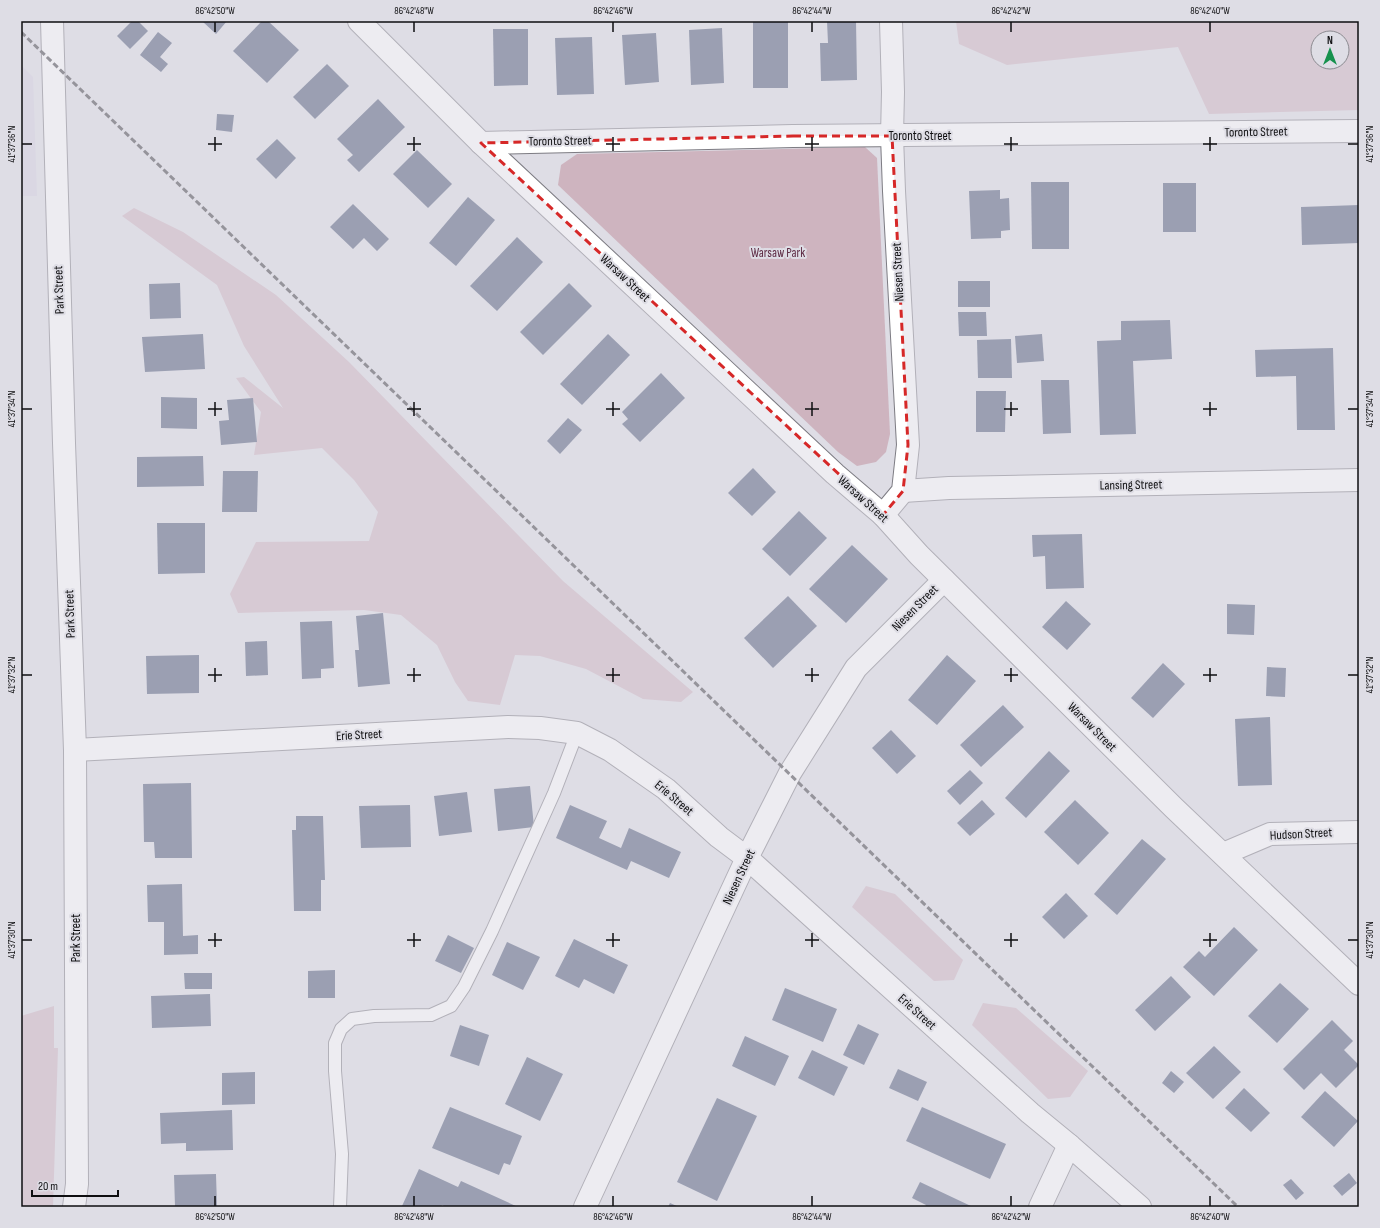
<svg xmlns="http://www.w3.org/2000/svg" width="1380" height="1228" viewBox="0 0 1380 1228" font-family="'Sofia Sans Condensed',sans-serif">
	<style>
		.built { fill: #d4d1e1 }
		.green { fill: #ceb4bf; fill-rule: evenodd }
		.building { fill: #495674 }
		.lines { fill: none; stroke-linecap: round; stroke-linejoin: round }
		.lane-casing { stroke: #7d7c83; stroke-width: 14 }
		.street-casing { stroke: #7d7c83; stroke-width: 24 }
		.secondary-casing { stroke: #7d7c83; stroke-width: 24 }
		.lane { stroke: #fff; stroke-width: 12 }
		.street { stroke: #fff; stroke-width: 22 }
		.secondary { stroke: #fff; stroke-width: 22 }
		.rail { stroke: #3d3c40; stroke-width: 3; stroke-dasharray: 6 3; stroke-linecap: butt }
		.marked { fill: none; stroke: #d62828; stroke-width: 3; stroke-dasharray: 8 5; stroke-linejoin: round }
		.ticks { fill: none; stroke: #0e0e10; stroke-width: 1.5 }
		.labels { text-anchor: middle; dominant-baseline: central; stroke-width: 4; stroke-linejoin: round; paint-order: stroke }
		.street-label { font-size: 13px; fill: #0e0e10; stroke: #dedde5 }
		.park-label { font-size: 13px; fill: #5d2a43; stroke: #dedde5 }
		.neatline { fill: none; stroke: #0e0e10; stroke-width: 1.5 }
		.ticks-label { font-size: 10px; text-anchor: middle; fill: #0e0e10 }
	</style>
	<rect width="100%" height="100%" fill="#dedde5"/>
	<path class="built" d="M21 65 33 77 37 196H21Z"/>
	<g class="green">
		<path d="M956 21H1359V110L1209 114 1178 47 1007 65 959 44ZM1318 38H1342V62H1318Z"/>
		<path d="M865 147 877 158 890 434 886 452 876 462 857 466 838 452 558 185 561 165 577 154Z"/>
		<path d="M134 208 183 232 276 295 349 362 563 581 693 692 681 702 643 699 586 669 540 656 515 655 500 705 468 701 455 682 437 645 401 615 364 610 238 613 230 594 256 542 369 541 378 512 354 480 322 448 254 455 261 412 236 378 244 377 283 408 244 346 217 285 122 216Z"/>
		<path d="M866 886 895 894 963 960 954 980 934 981 852 907Z"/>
		<path d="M983 1003 1016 1008 1088 1071 1070 1097 1048 1099 972 1025Z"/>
		<path d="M54 1006V1048H58L53 1207H21V1016Z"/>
	</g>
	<g class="building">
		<path d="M132 21H138L148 31 130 49 117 36Z"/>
		<path d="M202 21H227L216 34Z"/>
		<path d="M262 21H268L299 50 267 83 233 51Z"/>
		<rect x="753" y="21" width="35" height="67"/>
		<path d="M827 21H856L857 80 821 81 820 43H828Z"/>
		<path d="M722 28 724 83 691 85 689 30Z"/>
		<path d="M493 29H528V85L494 86Z"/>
		<path d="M158 32 172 43 160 57 168 64 161 72 140 55Z"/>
		<path d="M656 33 659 82 625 85 622 35Z"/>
		<path d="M592 37 594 94 557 95 555 38Z"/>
		<path d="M327 64 349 86 315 119 293 97Z"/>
		<path d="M378 99 405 127 359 172 347 160 353 155 337 139Z"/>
		<path d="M217 114 234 115 232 132 216 130Z"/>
		<path d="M277 139 296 158 276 179 256 159Z"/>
		<path d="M417 150 452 184 428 208 393 174Z"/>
		<path d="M1031 182H1069V249H1032Z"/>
		<rect x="1163" y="183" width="33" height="49"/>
		<path d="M1000 190V199L1009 198 1010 230 1001 231V238L971 239 969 191Z"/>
		<path d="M468 197 495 220 456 266 429 243Z"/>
		<path d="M353 204 389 239 377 251 364 238 353 249 330 227Z"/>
		<path d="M1359 205V243L1302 245 1301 207Z"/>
		<path d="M517 237 543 262 497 311 470 286Z"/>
		<rect x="958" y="281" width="32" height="26"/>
		<path d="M180 283 181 318 150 319 149 284Z"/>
		<path d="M569 283 592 306 543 355 520 332Z"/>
		<path d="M958 312H986L987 336H959Z"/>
		<path d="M1170 320 1172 359 1133 361 1136 434 1100 435 1097 341 1121 340V321Z"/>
		<path d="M203 334 205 369 145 372 142 337Z"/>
		<path d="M608 334 630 355 582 405 560 384Z"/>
		<path d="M1042 334 1044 361 1017 363 1015 336Z"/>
		<path d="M1011 339 1012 378H978L977 340Z"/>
		<path d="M1333 348 1335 430H1297L1296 376 1256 377 1255 350Z"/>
		<path d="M661 373 685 398 640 442 622 424 628 419 622 412Z"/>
		<path d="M1041 380H1069L1071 433 1043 434Z"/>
		<path d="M976 391H1006L1005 432H976Z"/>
		<path d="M161 397 197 398V429L161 428Z"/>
		<path d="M253 398 257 442 221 445 219 421 229 420 227 400Z"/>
		<path d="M568 418 582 430 560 454 547 441Z"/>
		<path d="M203 456 204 486 137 487V457Z"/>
		<path d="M753 468 776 492 752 516 728 493Z"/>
		<path d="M223 471H258L257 512H222Z"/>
		<path d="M799 511 827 538 790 576 762 549Z"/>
		<path d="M157 523H205V573L158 574Z"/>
		<path d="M1082 534 1084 588 1046 589 1045 556 1033 557 1032 535Z"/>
		<path d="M852 545 888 579 846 623 809 589Z"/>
		<path d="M788 596 817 626 773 668 744 638Z"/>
		<path d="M1066 601 1091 624 1067 650 1042 627Z"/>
		<path d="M1227 604 1255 605 1254 635 1227 634Z"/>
		<path d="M383 613 390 684 358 687 355 650H359L356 616Z"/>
		<path d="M332 621 334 668 321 669V678L302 679 300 622Z"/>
		<path d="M267 641 268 675 246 676 245 642Z"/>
		<path d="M199 655V693L147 694 146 656Z"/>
		<path d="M947 655 976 681 937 725 908 700Z"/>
		<path d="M1163 663 1185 684 1153 718 1131 698Z"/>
		<path d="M1267 667 1286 668 1285 697 1266 696Z"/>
		<path d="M1003 705 1024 727 981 767 960 745Z"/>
		<path d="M1270 717 1272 785 1238 786 1235 719Z"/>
		<path d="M891 730 916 756 897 774 872 748Z"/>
		<path d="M1049 751 1070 771 1026 818 1005 798Z"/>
		<path d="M970 770 983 783 960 805 947 791Z"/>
		<path d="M191 783 192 858H155L154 842H144L143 784Z"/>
		<path d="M530 786 534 827 498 831 494 789Z"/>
		<path d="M467 792 472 832 439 836 434 796Z"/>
		<path d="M982 800 995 814 970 836 957 823Z"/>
		<path d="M1075 800 1109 833 1078 865 1044 832Z"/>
		<path d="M410 805 411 847 361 848 359 806Z"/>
		<path d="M570 805 607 821 599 838 621 848 629 828 681 852 669 878 631 861 627 870 556 838Z"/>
		<path d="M296 816H323L325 880H321V911H294L292 830H296Z"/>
		<path d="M1142 839 1166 859 1117 915 1094 894Z"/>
		<path d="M182 884 183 936 198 935V954L164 955V922H148L147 885Z"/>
		<path d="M1066 893 1088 916 1064 939 1042 917Z"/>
		<path d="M1234 927 1258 950 1214 996 1183 967 1199 951 1205 957Z"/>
		<path d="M448 935 474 948 461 973 435 961Z"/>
		<path d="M574 939 628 965 614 994 584 979 579 988 555 976Z"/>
		<path d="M507 942 540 957 523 990 492 975Z"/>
		<path d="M335 970V998H308V971Z"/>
		<path d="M184 973H212V989H185Z"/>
		<path d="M1171 976 1191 997 1155 1031 1135 1010Z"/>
		<path d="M1280 983 1309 1009 1277 1043 1248 1016Z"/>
		<path d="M785 988 837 1009 823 1042 772 1020Z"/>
		<path d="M210 994 211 1026 152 1028 151 996Z"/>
		<path d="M1332 1020 1353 1041 1344 1050 1359 1065 1336 1088 1321 1073 1304 1090 1283 1069Z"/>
		<path d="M858 1024 879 1034 864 1065 843 1055Z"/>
		<path d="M460 1025 489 1035 479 1066 450 1056Z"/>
		<path d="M745 1036 789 1056 775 1086 732 1066Z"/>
		<path d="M1214 1046 1241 1072 1213 1099 1186 1073Z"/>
		<path d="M812 1050 848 1067 834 1096 798 1078Z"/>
		<path d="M527 1057 563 1074 540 1121 505 1104Z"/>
		<path d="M898 1069 927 1082 918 1101 889 1088Z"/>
		<path d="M1171 1071 1184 1082 1174 1093 1162 1083Z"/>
		<path d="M255 1072V1104L222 1105V1073Z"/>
		<path d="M1244 1088 1270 1113 1251 1132 1225 1108Z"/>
		<path d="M1325 1091 1358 1121 1334 1147 1301 1117Z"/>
		<path d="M717 1098 757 1116 717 1201 677 1182Z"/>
		<path d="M450 1107 522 1136 510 1165 504 1163 499 1175 432 1148Z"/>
		<path d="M922 1107 1006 1144 990 1179 906 1141Z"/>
		<path d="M232 1110 233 1150 186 1151V1143L161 1144 160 1113Z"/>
		<path d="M419 1169 458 1187 461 1181 518 1207H446L442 1205 441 1207H405L402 1206Z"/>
		<path d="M1349 1173 1357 1183 1342 1196 1333 1186Z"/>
		<path d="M216 1174 217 1207H175L174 1175Z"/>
		<path d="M1291 1179 1304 1193 1296 1200 1283 1185Z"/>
		<path d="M920 1182 973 1207H925L926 1205 912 1198Z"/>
		<path d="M670 1203 679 1207H668Z"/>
	</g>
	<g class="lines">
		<defs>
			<path id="lane" d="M340 1207 342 1154 335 1071V1043L341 1029 352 1019 374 1016 431 1015 451 1006 464 987 492 931 554 793 577 733"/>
			<g id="street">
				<path d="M359 21 481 143 835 474 883 515 919 555 1174 808 1359 984"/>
				<path d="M481 143 793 136 1359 131"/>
				<path d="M903 491 949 488 1359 480"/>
				<path d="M883 515 903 491 908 445 894 191 892 136 893 92 891 21"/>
				<path d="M75 750 508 727 540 728 577 733 610 750 666 789 719 837 747 858 1030 1113 1069 1145 1140 1207"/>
				<path d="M1223 854 1270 834 1359 832"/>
				<path d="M585 1207 747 858 790 773 856 668 944 580"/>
				<path d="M1040 1207 1069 1145"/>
			</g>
			<path id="secondary" d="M52 21 64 443 75 750 77 1184 74 1207"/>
		</defs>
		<use href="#lane" class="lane-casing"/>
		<use href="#street" class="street-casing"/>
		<use href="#secondary" class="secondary-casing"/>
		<use href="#lane" class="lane"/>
		<use href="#street" class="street"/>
		<use href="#secondary" class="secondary"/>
		<path class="rail" d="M21 32 1238 1207"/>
	</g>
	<path d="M0 0H1380V1228H0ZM793 136H892L908 445 903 491 883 515 481 143Z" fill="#dedde5" fill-opacity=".55" fill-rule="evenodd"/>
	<path class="marked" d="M793 136H892L908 445 903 491 883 515 481 143Z"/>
	<path class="ticks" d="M215 22V32M414 22V32M613 22V32M812 22V32M1011 22V32M1210 22V32M215 137V151M414 137V151M613 137V151M812 137V151M1011 137V151M1210 137V151M22 144H32M208 144H222M407 144H421M606 144H620M805 144H819M1004 144H1018M1203 144H1217M1348 144H1358M215 402V416M414 402V416M613 402V416M812 402V416M1011 402V416M1210 402V416M22 409H32M208 409H222M407 409H421M606 409H620M805 409H819M1004 409H1018M1203 409H1217M1348 409H1358M215 668V682M414 668V682M613 668V682M812 668V682M1011 668V682M1210 668V682M22 675H32M208 675H222M407 675H421M606 675H620M805 675H819M1004 675H1018M1203 675H1217M1348 675H1358M215 933V947M414 933V947M613 933V947M812 933V947M1011 933V947M1210 933V947M22 940H32M208 940H222M407 940H421M606 940H620M805 940H819M1004 940H1018M1203 940H1217M1348 940H1358M215 1196V1206M414 1196V1206M613 1196V1206M812 1196V1206M1011 1196V1206M1210 1196V1206"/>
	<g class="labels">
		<g class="street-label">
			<text transform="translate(1256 132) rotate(-1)">Toronto Street</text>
			<text x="920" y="136">Toronto Street</text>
			<text transform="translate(560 141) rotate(-1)">Toronto Street</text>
			<text transform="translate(898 272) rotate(-93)">Niesen Street</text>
			<text transform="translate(625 278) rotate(43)">Warsaw Street</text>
			<text transform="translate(59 290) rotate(-92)">Park Street</text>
			<text transform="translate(1131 485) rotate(-1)">Lansing Street</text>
			<text transform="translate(863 499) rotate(42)">Warsaw Street</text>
			<text transform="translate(915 608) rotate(-45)">Niesen Street</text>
			<text transform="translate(70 614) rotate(-92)">Park Street</text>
			<text transform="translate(1092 727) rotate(45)">Warsaw Street</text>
			<text transform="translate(359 735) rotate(-3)">Erie Street</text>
			<text transform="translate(674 798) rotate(40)">Erie Street</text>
			<text transform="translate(1301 834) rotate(-3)">Hudson Street</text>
			<text transform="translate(739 877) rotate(-65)">Niesen Street</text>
			<text transform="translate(76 938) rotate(-90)">Park Street</text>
			<text transform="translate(917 1012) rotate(42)">Erie Street</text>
		</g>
		<g class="park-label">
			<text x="778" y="253">Warsaw Park</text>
		</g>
	</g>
	<rect width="1380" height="1228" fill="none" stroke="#dedde5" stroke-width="44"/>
	<g transform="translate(1330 50)"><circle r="19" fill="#dedde5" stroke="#8b8a90"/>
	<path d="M0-3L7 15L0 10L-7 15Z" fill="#16914d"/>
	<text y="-6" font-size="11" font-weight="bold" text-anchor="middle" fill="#0e0e10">N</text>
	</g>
	<path d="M32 1190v6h86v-6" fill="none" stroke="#0e0e10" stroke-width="2"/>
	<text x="38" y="1190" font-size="12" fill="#0e0e10" stroke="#dedde5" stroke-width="3" paint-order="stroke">20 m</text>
	<rect x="22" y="22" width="1336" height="1184" class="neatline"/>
	<g class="ticks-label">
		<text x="215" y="14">86°42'50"W</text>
		<text x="414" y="14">86°42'48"W</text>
		<text x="613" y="14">86°42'46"W</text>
		<text x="812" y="14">86°42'44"W</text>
		<text x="1011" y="14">86°42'42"W</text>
		<text x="1210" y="14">86°42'40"W</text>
		<text transform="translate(11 144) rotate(-90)" y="4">41°37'36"N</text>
		<text transform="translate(1369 144) rotate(-90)" y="4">41°37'36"N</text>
		<text transform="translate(11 409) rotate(-90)" y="4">41°37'34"N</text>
		<text transform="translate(1369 409) rotate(-90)" y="4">41°37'34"N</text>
		<text transform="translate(11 675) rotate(-90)" y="4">41°37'32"N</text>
		<text transform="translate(1369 675) rotate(-90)" y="4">41°37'32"N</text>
		<text transform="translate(11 940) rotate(-90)" y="4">41°37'30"N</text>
		<text transform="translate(1369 940) rotate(-90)" y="4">41°37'30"N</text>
		<text x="215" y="1220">86°42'50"W</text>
		<text x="414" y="1220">86°42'48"W</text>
		<text x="613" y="1220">86°42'46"W</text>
		<text x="812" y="1220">86°42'44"W</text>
		<text x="1011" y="1220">86°42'42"W</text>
		<text x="1210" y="1220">86°42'40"W</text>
	</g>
</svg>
